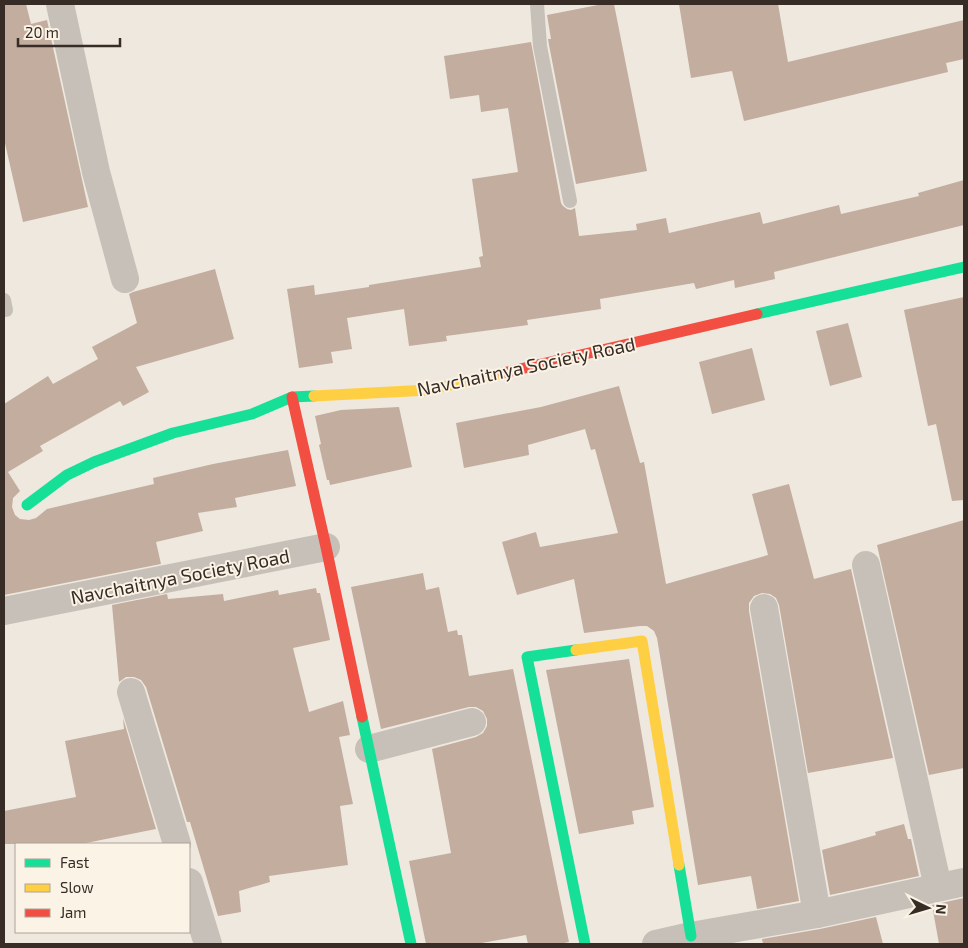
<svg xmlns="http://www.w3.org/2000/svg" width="968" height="948" viewBox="0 0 968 948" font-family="'Exo 2',sans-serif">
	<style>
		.building { fill: #c3ad9f }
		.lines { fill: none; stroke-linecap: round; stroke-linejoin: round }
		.lane { stroke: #c6c0b8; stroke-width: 14 }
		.street { stroke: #c6c0b8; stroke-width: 28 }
		.fast { stroke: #16e098; stroke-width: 11 }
		.slow { stroke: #ffcf43; stroke-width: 11 }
		.jam { stroke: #f24e42; stroke-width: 11 }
		.labels { text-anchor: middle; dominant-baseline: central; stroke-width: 4; stroke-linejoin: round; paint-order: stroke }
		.street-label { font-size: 19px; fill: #372d26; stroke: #fbf3e5 }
	</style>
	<rect width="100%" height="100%" fill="#eee8df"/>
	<g class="building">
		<path d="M4 4H26L31 24 47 20 88 207 23 222 4 139Z"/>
		<path d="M603 4H614L647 171 576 184 549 45 548 39H551L547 15Z"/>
		<path d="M679 4H778L788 62 964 20V59L946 63 948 72 744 121 732 71 691 78Z"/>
		<path d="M531 42 561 203 563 206 567 209 571 210 575 208 579 236 637 230 636 224 666 218 669 233 760 212 763 224 839 205 841 214 919 196 918 193 964 180V225L774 272 775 279 735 288 734 280 696 289 694 283 600 299 601 309 527 320 528 325 446 336 447 341 409 346 404 309 347 318 352 349 331 352 333 363 299 368 287 289 314 285 315 295 369 287V285L481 267 479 257 483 256 472 179 518 172 508 108 481 112 479 95 450 99 444 56Z"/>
		<path d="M215 269 234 339 136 367 149 392 123 406 120 401 40 446 43 451 8 472 20 491 13 498 12 507 15 515 20 519 29 520 36 518 47 509 154 484 153 478 213 464 288 450 296 486 235 498 237 507 198 513 203 531 156 542 161 564 4 595V404L48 376 53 384 98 359 92 347 137 323 129 294 133 292Z"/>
		<path d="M964 297V500L952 501 936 424 928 426 904 310Z"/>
		<path d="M848 323 862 377 830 386 816 331Z"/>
		<path d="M752 348 765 400 712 414 699 362Z"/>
		<path d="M619 386 640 463 644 462 666 584 768 555 752 494 789 484 814 579 851 569 893 758 808 773 779 605 776 598 770 594 762 593 754 596 749 603V611L799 901 757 909 751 876 698 885 657 638 654 631 647 626H640L584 633 574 579 517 595 502 542 536 532 540 547 618 533 595 449 591 450 585 429 528 445 529 455 464 468 456 423 541 407Z"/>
		<path d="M399 407 412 467 330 485 329 480H327L319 445 321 444 315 416 341 410Z"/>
		<path d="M964 520V768L929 775 877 545Z"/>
		<path d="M423 573 426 590 439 587 448 632 457 630 458 635H462L469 676 513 669 569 942 559 944H528L526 935 476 944H426L409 861 451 853 432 749 476 737 483 733 487 726V719L483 711 476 707H469L381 729 351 587Z"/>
		<path d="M316 588 317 593H320L330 640 293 648 309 712 343 701 350 735 339 737 353 804 340 806 348 865 269 876 270 882 239 891 241 912 218 916 190 822H187L146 687 141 680 134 677H126L119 682 112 605 167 594 168 599 223 594 224 601 278 590 279 595Z"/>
		<path d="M629 659 654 807 632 811 634 824 579 834 546 670Z"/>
		<path d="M123 718 156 829 81 844H4V811L76 797 65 741 124 729Z"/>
		<path d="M904 824 908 839H911L919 876 830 895 822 850 876 835 875 832Z"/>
		<path d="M964 898V944H939L932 905Z"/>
		<path d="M876 917 883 944H763L762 939 820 929Z"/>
	</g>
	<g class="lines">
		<g class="lane">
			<path d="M537 4 540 46 570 201"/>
			<path d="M4 300 6 310H4"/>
		</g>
		<g class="street">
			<path d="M60 4 96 172 125 279"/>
			<path d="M866 565 938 887"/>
			<path d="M764 608 817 914"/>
			<path d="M4 611 326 547"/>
			<path d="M131 692 177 844"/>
			<path d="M369 749 472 722"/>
			<path d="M189 882 208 944"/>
			<path d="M656 944 691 936 817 914 964 882"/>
		</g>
		<g class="fast">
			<path d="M757 314 964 267"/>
			<path d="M27 505 67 475 94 462 173 433 252 414 292 397 314 396"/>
			<path d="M576 650 527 657 585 944"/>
			<path d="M362 717 411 944"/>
			<path d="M679 865 691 936"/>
		</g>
		<g class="slow">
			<path d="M314 396 429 390 503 373"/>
			<path d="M576 650 642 641 679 865"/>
		</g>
		<g class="jam">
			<path d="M503 373 757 314"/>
			<path d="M292 397 326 547 362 717"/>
		</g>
	</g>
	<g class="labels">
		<g class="street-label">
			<text transform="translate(526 366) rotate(-12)">Navchaitnya Society Road</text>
			<text transform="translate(180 576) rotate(-11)">Navchaitnya Society Road</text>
		</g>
	</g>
	<rect width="968" height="948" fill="none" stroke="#372d26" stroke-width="10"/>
	<rect x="15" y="843" width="175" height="90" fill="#fbf3e5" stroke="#ada499"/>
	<rect x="25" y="859" width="25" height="8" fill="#16e098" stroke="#ada499"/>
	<text x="60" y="868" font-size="15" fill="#372d26">Fast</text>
	<rect x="25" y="884" width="25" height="8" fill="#ffcf43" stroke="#ada499"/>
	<text x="60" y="893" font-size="15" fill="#372d26">Slow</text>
	<rect x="25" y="909" width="25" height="8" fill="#f24e42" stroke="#ada499"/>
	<text x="60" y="918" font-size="15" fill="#372d26">Jam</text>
	<g transform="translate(928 908) rotate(95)" stroke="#fbf3e5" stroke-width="4" paint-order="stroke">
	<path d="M0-4L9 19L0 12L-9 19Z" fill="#372d26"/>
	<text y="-8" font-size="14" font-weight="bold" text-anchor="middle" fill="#372d26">N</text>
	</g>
	<path d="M18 38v8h102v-8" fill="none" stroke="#372d26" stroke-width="2.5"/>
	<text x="25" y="38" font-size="15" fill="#372d26" stroke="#fbf3e5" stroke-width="4" paint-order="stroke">20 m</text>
</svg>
